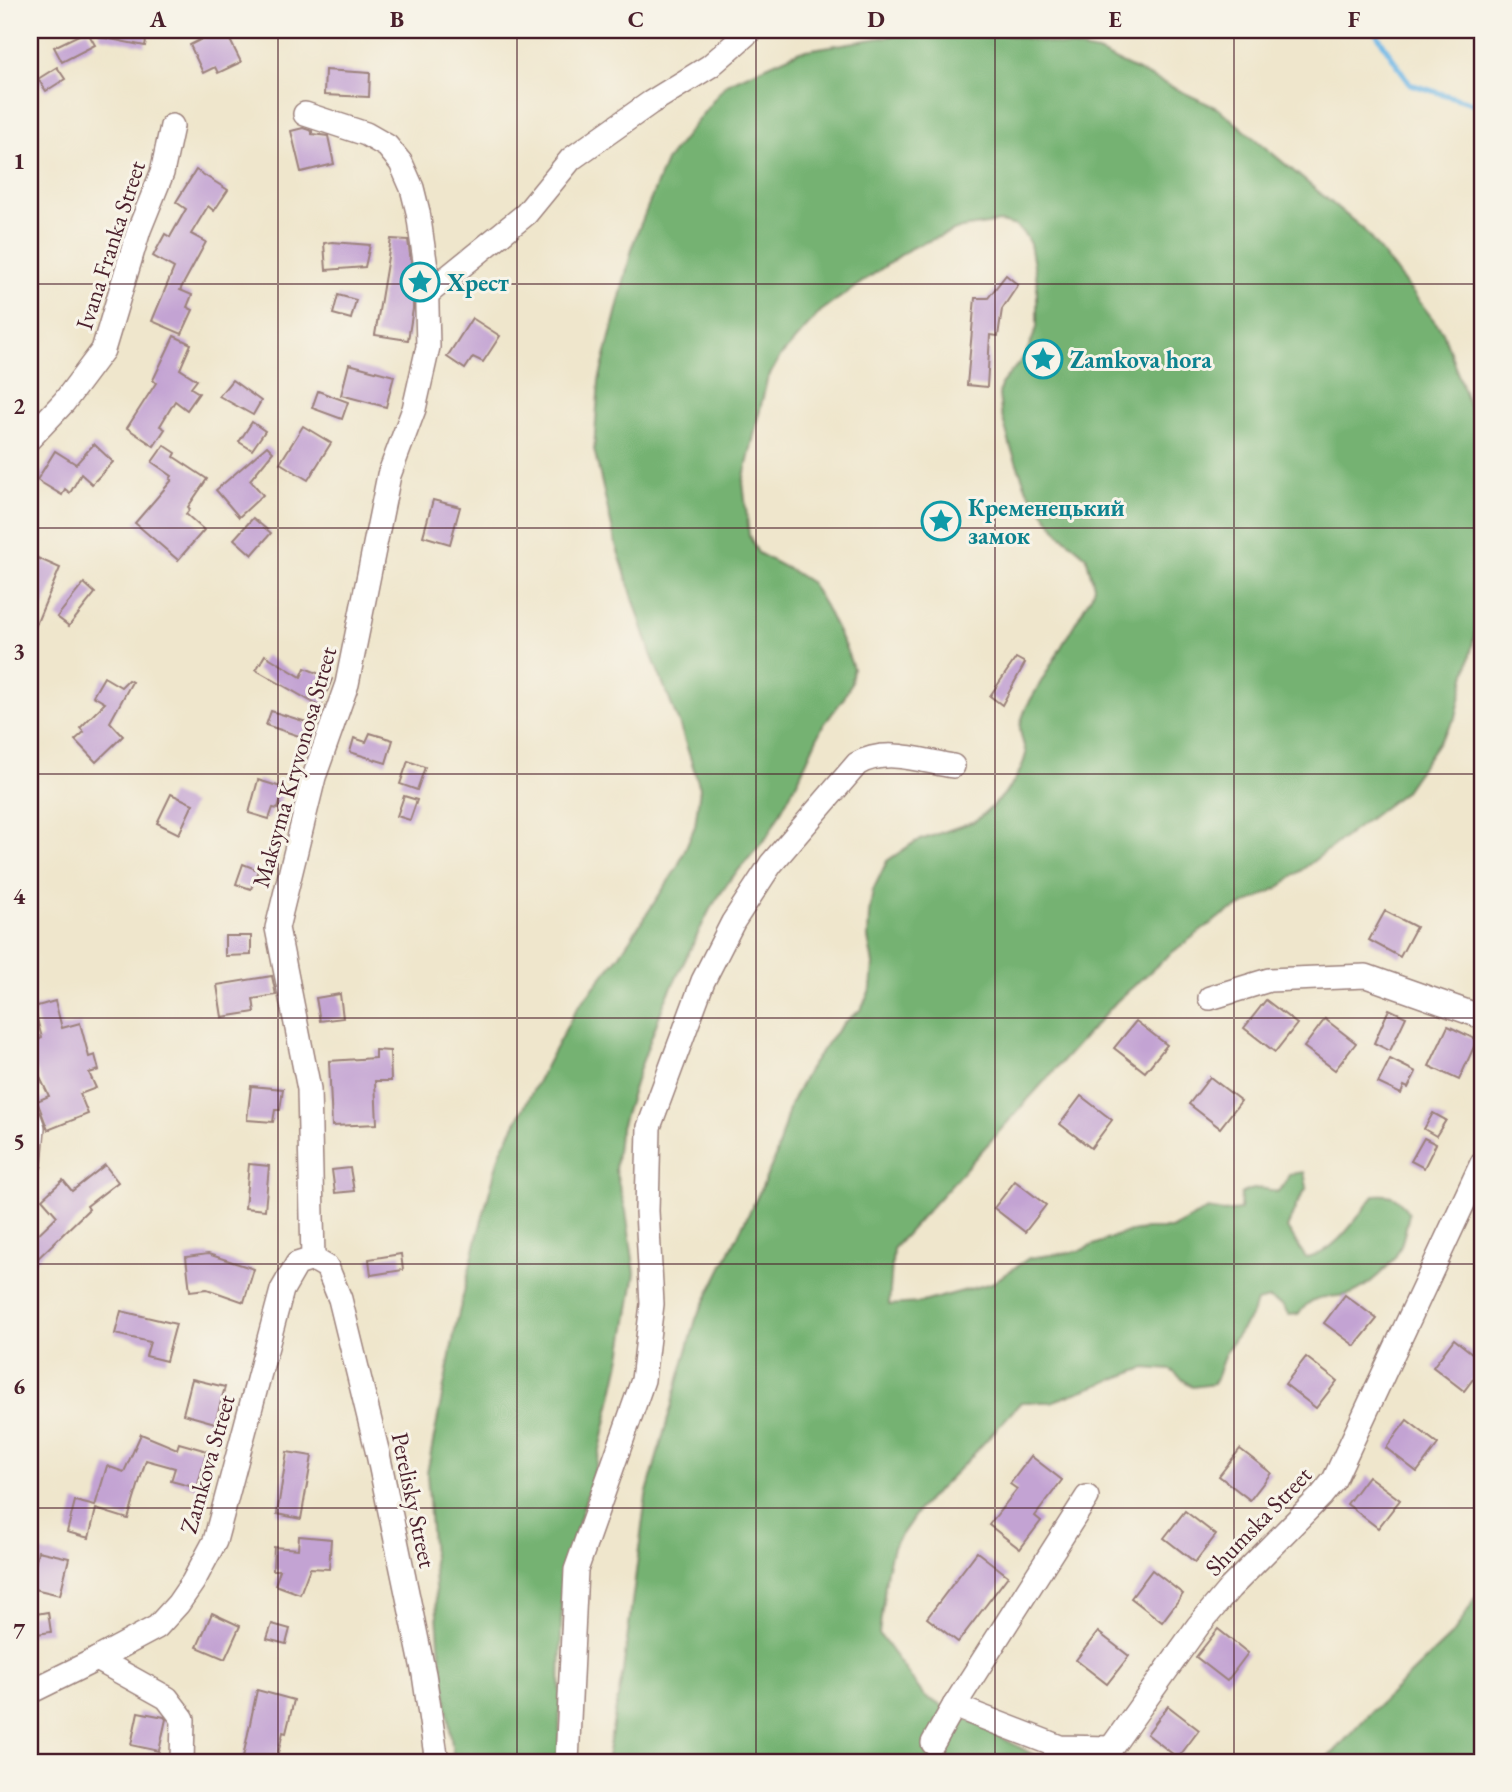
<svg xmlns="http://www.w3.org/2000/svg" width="1512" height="1792" viewBox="0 0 1512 1792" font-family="'EB Garamond',serif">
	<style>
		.forest { fill: #74b272; stroke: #5f684e; stroke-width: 2 }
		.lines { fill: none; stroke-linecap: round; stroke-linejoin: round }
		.stream { stroke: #6eb7e6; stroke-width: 5 }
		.building { fill: #c3a3d3 }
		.minor-casing { stroke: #9c827c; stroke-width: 26 }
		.minor { stroke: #fff; stroke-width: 23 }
		.grid { fill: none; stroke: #4a1f2b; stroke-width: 2; stroke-opacity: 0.55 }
		.labels { text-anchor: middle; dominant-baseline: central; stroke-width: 6; stroke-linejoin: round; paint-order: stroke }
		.street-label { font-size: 24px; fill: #4a1f2b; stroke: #f7f3e8 }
		.culture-label { font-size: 24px; font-weight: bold; fill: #0d838f; stroke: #f7f3e8; text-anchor: start }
		.neatline { fill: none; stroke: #4a1f2b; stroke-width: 2.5 }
		.grid-label { font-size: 23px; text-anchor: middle; font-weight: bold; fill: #4a1f2b }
	</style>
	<rect width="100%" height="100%" fill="#f7f3e8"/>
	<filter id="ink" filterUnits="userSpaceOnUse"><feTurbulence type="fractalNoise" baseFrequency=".0143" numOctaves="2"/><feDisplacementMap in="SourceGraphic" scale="14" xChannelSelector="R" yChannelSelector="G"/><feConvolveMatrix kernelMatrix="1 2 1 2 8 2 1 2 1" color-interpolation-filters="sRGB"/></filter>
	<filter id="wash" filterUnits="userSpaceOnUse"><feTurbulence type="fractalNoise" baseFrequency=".00686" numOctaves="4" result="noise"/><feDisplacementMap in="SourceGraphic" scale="28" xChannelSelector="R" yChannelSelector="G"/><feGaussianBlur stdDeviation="1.57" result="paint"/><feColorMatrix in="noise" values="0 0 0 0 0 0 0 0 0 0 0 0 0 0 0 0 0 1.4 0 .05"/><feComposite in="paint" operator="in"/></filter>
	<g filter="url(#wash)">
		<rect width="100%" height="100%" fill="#efe6cc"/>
		<g class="forest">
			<path d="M985 31 1098 52 1219 109 1363 229 1443 332 1482 443V603L1456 717 1404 792 1278 888 1221 916 1170 954 1117 1001 893 1249 889 1305 919 1303 992 1283 1029 1258 1079 1251 1121 1234 1146 1229H1171L1208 1209 1223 1212 1240 1210 1241 1194C1254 1187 1263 1187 1277 1192L1285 1184 1289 1174 1304 1172 1307 1187 1296 1206 1287 1228 1306 1258C1335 1254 1357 1217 1375 1195 1394 1193 1399 1198 1409 1214 1406 1226 1404 1241 1398 1252 1391 1266 1367 1287 1353 1293 1332 1301 1315 1289 1299 1314L1289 1315 1282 1305 1269 1299 1256 1302 1252 1314 1226 1351 1214 1384 1192 1387 1171 1370 1145 1368 1051 1402H1021L970 1458 920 1508 893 1547 887 1570 879 1634 925 1697 1047 1762H606L623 1671 646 1496 696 1319 761 1189 775 1158 790 1105 807 1072 829 1040 845 1022 861 1009 871 988 873 964 868 938 869 914 873 890 887 861 915 842 975 821C997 805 1020 780 1026 754 1020 729 1016 731 1027 706L1092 594 1094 586 1086 556 1060 534 1027 490 1011 448 1001 412 999 395 1001 384 1025 356 1037 328V281L1030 244 1025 235 1016 226 1000 222 961 228 911 248 821 311 780 357 767 380 743 482 749 535 758 553 794 572 811 583 825 606 846 649 853 668 851 683 844 698 822 727 799 778 767 837 730 880 710 909 665 1001 640 1068 619 1134 615 1170 626 1211 635 1273 621 1357 598 1459 562 1578 559 1762H454L439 1643 427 1473 456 1325 477 1238 500 1153 551 1056 577 1008 619 956 677 868 695 826 700 788 679 723 651 654 616 545 594 449 599 381 634 241 666 161 726 84 800 51 898 35Z"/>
			<path d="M1482 1587V1762H1320L1334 1752 1372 1711 1454 1633Z"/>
		</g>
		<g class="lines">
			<path class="stream" d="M1374 30 1410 84 1482 106"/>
		</g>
		<g id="blocks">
			<g class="building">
				<path d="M100 30H148L145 46 100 37Z"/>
				<path d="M219 30H225L241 62 218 73 215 67 203 73 190 45Z"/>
				<path d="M87 31 95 45 62 62 54 47Z"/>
				<path d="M57 67 65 79 46 91 38 79Z"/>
				<path d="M325 70 370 73 369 97 324 95Z"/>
				<path d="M303 128 312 131V134L328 136 334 164 301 172 291 131Z"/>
				<path d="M196 170 228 190 214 211 208 206 191 234 206 242 180 290 192 295 187 307 193 310 182 334 152 321 174 268 153 256 165 234 170 237 186 209 176 202Z"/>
				<path d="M391 239 408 240 412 269 410 296H413V309L408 340 375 335Z"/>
				<path d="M332 242 370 245 365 267 326 270 324 243Z"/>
				<path d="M1006 275 1018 285 1002 309 998 336 990 335 987 387 967 385 975 298H988Z"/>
				<path d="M338 295 356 300 351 319 333 314Z"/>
				<path d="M472 318 500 336 483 362 473 357 465 369 447 357Z"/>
				<path d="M174 336 191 344 180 369 197 380 191 388 199 393 187 410 175 401 160 426 165 429 154 446 127 428 156 383 153 380Z"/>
				<path d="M349 364 394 376 386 407 341 395Z"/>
				<path d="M232 380 261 401 253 415 219 396Z"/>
				<path d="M318 391 348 402 342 419 312 408Z"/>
				<path d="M252 422 265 431 252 450 239 442Z"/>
				<path d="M303 426 331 443 308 480 280 463Z"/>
				<path d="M94 444 113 462 92 484 81 474 70 493 65 489 62 495 37 480 55 451 76 464Z"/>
				<path d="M164 445 176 453 174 457 207 479 188 507 190 509 186 514 204 530 178 560 135 523 172 480 170 479 172 476 152 462Z"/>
				<path d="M267 446 273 452 250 480 263 495 239 517 216 490Z"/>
				<path d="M433 500 460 507 450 544 423 536Z"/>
				<path d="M253 518 271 533 252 555 234 539Z"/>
				<path d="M33 556 60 568 30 639V565Z"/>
				<path d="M84 583 95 593 69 626 57 617Z"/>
				<path d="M265 655 301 677 305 668 332 679 321 707 256 670Z"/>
				<path d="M1016 658 1025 663 1002 705 990 696Z"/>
				<path d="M104 677 121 687 128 680 132 682 110 722 123 736 96 762 75 740 84 732 80 728 105 703 93 696Z"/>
				<path d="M271 711 316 725 311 740 266 725Z"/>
				<path d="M370 733 393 740 386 763 350 752 354 738 366 742Z"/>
				<path d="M408 761 425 767 417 790 400 784Z"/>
				<path d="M258 780 284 788 278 809 273 808 269 819 249 813Z"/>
				<path d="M171 794 193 804 179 834 157 823Z"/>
				<path d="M404 796 417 800 410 820 397 816Z"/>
				<path d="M243 864 258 870 251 889 236 884Z"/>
				<path d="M1385 911 1416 927 1400 957 1369 940Z"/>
				<path d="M225 936H251V955L225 956Z"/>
				<path d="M272 976 276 995 253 999 255 1012 222 1017 217 985Z"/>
				<path d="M340 994 343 1018 320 1021 316 998Z"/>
				<path d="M1266 1000 1297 1024 1275 1052 1244 1028Z"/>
				<path d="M55 1001 62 1028 80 1023 89 1057 95 1055 99 1070 89 1073 96 1088 80 1094 88 1114 48 1130 37 1101 49 1096 30 1057V1044L42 1038 34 1007Z"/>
				<path d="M1389 1009 1406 1017 1390 1051 1374 1043Z"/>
				<path d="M1325 1019 1356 1043 1335 1070 1304 1047Z"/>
				<path d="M1136 1021 1167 1045 1145 1072 1114 1048Z"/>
				<path d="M1448 1026 1477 1040 1459 1080 1429 1066Z"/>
				<path d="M375 1050 390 1051 391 1081H375L377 1124 332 1126 329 1061 375 1058Z"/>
				<path d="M1390 1059 1416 1072 1408 1088 1404 1086 1401 1094 1378 1083Z"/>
				<path d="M1210 1077 1241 1101 1220 1128 1189 1104Z"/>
				<path d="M251 1086 283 1089 280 1110H275L273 1122 247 1120Z"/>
				<path d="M1081 1096 1112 1120 1091 1148 1060 1124Z"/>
				<path d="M1433 1113 1446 1120 1436 1136 1424 1129Z"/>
				<path d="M1424 1138 1436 1144 1424 1168 1411 1161Z"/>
				<path d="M249 1164 269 1166 265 1210 245 1208Z"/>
				<path d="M105 1165 118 1182 87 1206 89 1209 30 1266V1242L57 1216 42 1199 63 1180 72 1191Z"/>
				<path d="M350 1168 354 1191 335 1193 332 1170Z"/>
				<path d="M1015 1181 1046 1205 1025 1232 994 1208Z"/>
				<path d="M208 1254 254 1269 244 1302 207 1289 190 1291 186 1257Z"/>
				<path d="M401 1254 403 1270 371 1275 369 1259Z"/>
				<path d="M1345 1295 1377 1319 1355 1346 1324 1323Z"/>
				<path d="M121 1311 176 1324 166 1361 146 1356 150 1342 115 1334Z"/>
				<path d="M1454 1339 1482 1361V1367L1464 1391 1433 1367Z"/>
				<path d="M1306 1357 1337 1381 1316 1408 1285 1384Z"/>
				<path d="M192 1379 225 1387 215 1423 183 1414Z"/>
				<path d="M1407 1420 1438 1444 1417 1472 1386 1448Z"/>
				<path d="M141 1434 177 1449 179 1443 207 1451 197 1488 171 1481 175 1468 146 1460 128 1519 96 1509 89 1538 67 1532 75 1501 95 1506 107 1466 124 1472Z"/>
				<path d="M1240 1449 1271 1473 1250 1500 1219 1476Z"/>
				<path d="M287 1452 312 1456 301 1519 277 1514Z"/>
				<path d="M1031 1456 1062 1480 1035 1516 1041 1521 1020 1549 989 1525 1017 1489 1010 1484Z"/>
				<path d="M1368 1476 1400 1500 1378 1528 1347 1504Z"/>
				<path d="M1185 1511 1216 1535 1195 1562 1164 1538Z"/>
				<path d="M299 1536 331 1539 329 1569 310 1568 300 1594 275 1585 280 1570H273L274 1547 298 1549Z"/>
				<path d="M38 1551 69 1558 60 1595 30 1588Z"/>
				<path d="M977 1552 1008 1576 958 1642 927 1618Z"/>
				<path d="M1152 1570 1183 1594 1162 1622 1131 1598Z"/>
				<path d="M48 1612 51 1632 30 1635V1615Z"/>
				<path d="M212 1613 240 1626 225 1659 197 1647Z"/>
				<path d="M272 1624 290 1629 286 1644 267 1639Z"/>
				<path d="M1218 1629 1248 1653 1227 1681 1196 1657Z"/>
				<path d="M1098 1632 1129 1656 1107 1684 1076 1660Z"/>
				<path d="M257 1690 294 1700 286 1733 283 1732 276 1762H242Z"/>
				<path d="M1168 1706 1199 1730 1178 1758 1147 1734Z"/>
				<path d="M138 1712 164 1717 166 1719 159 1751 131 1745Z"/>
			</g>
		</g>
	</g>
	<g filter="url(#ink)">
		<use href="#blocks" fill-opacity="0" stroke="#9c827c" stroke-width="2"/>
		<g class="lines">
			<defs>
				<g id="minor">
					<path d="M305 114 366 134 387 146 401 163 412 188 418 212 426 268 428 347 414 409 389 475 347 684 314 777 277 928 309 1089 313 1259"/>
					<path d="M427 294 526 214 571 159 650 103 710 66 751 30"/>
					<path d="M30 438 64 402 103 350 139 230 162 173 172 126"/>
					<path d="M1210 998 1269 980 1366 976 1482 1017"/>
					<path d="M30 1120 33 1128 30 1163"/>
					<path d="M313 1259 327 1267 340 1299 378 1454 424 1674 437 1762"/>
					<path d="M97 1659 167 1698 183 1719 182 1762"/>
					<path d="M30 1692 97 1659 157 1627 178 1604 193 1582 215 1541 282 1290 297 1264 313 1259"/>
					<path d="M954 1706 1060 1747 1111 1748 1198 1626 1230 1588 1321 1496 1334 1480 1482 1163"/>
					<path d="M933 1743 954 1706 1087 1497"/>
					<path d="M567 1762 576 1570 643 1380 652 1304 647 1211 649 1127 703 981 733 922 771 864 857 764C886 747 922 761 953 766"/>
				</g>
			</defs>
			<use href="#minor" class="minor-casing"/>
			<use href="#minor" class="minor"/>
		</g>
	</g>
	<path class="grid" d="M278 30V1762M517 30V1762M756 30V1762M995 30V1762M1234 30V1762M30 284H1482M30 528H1482M30 774H1482M30 1018H1482M30 1264H1482M30 1508H1482"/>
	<defs>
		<symbol id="sight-ring" viewBox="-11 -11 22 22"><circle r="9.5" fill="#f7f3e8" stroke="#0f9aa8" stroke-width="1.5"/><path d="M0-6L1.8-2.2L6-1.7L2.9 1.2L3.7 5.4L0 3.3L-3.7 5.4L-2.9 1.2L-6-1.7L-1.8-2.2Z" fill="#0f9aa8"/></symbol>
	</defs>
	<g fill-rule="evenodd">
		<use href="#sight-ring" x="398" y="260" width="44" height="44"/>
		<use href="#sight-ring" x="1021" y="337" width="44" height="44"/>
		<use href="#sight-ring" x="919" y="499" width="44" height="44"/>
	</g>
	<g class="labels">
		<g class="street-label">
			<text transform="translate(110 245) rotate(-72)">Ivana Franka Street</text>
			<text transform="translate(294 767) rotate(-74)">Maksyma Kryvonosa Street</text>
			<text transform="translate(207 1464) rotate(-74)">Zamkova Street</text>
			<text transform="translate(414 1500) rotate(78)">Perelisky Street</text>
			<text transform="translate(1258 1521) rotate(-46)">Shumska Street</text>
		</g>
		<g class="culture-label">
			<text x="447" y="282">Хрест</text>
			<text x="1070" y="359">Zamkova hora</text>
			<text x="968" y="507">Кременецький<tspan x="968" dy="28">замок</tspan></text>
		</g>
	</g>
	<rect width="1512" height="1792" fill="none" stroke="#f7f3e8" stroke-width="77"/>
	<rect x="38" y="38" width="1436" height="1716" class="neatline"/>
	<g class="grid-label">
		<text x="158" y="27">A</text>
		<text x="397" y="27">B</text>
		<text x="636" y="27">C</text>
		<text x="876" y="27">D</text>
		<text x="1115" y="27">E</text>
		<text x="1354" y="27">F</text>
		<text x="19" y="169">1</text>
		<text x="19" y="414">2</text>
		<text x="19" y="659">3</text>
		<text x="19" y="904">4</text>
		<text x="19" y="1149">5</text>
		<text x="19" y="1394">6</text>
		<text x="19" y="1639">7</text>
	</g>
</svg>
